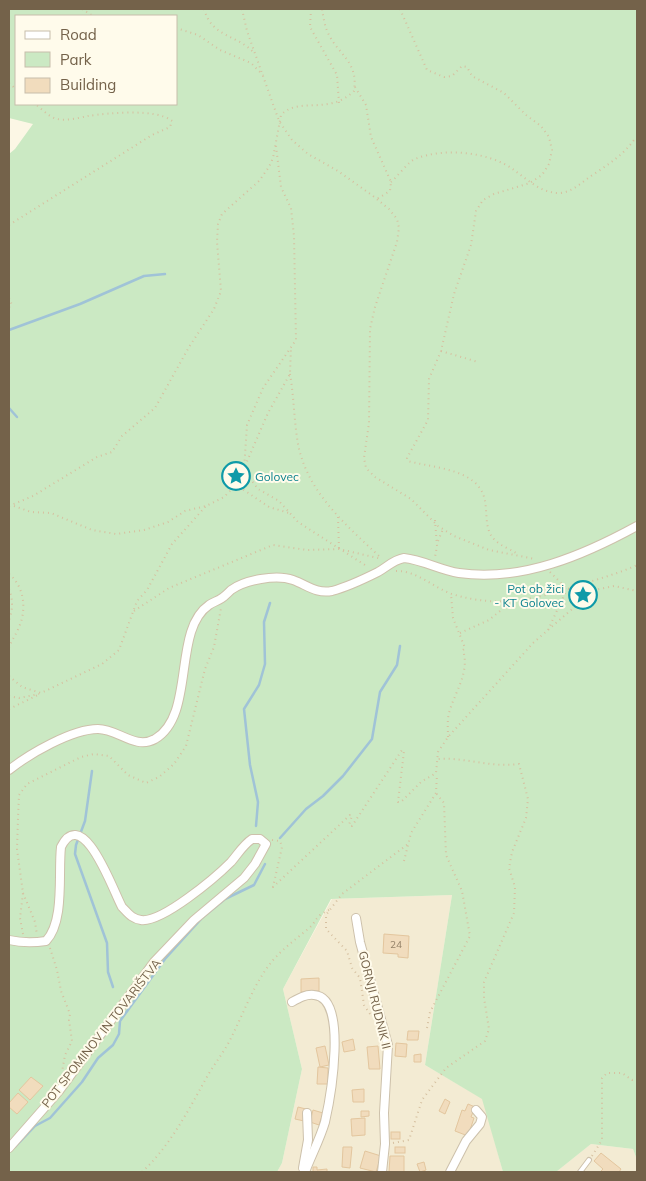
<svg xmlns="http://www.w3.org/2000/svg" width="646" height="1181" viewBox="0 0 646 1181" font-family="Mulish,sans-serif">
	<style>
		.residential { fill: #f3ebd3 }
		.green { fill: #cbe9c3; fill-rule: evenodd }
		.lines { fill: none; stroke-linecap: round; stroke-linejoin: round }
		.stream { stroke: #a0c3d7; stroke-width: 2.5 }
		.building { fill: #f1dcbd; stroke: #e3c69e }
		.lane-casing { stroke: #cdc1ab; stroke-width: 6 }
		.street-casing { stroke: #cdc1ab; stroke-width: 10 }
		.path { stroke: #d6c0a0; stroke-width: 2; stroke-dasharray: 1 4; stroke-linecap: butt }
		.lane { stroke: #fff; stroke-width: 4 }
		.street { stroke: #fff; stroke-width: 8 }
		.labels { text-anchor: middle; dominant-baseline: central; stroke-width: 4; stroke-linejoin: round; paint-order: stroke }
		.number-label { font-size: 10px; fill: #938067 }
		.culture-label { font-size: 12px; fill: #0d838f; stroke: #fffbeb; text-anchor: start }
		.street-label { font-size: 12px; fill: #74624a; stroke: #fffbeb }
	</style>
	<rect width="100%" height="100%" fill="#fcf7e5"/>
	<g class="residential">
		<path d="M452 895 425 1065 483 1099 503 1172H277L282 1163 302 1069 283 989 332 899Z"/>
		<path d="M591 1144 633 1149 637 1160V1170L635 1172H556Z"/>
	</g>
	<path class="green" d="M9 9H637V1160L633 1149 591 1144 556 1172H503L482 1099 425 1065 452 895 331 899 283 989 302 1069 282 1163 277 1172H9V154L15 149 33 124 9 118ZM16 16H176V104H16Z"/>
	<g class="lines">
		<g class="stream">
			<path d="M9 330 80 304 144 276 165 274"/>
			<path d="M9 408 17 417"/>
			<path d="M92 771 85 821 76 845 75 854 107 943 108 972 113 987"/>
			<path d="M256 826 258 802 250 765 244 709 259 685 265 664 264 622 270 603"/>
			<path d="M280 838 306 809 323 796 343 776 372 739 380 692 397 665 400 646"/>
			<path d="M15 1147 35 1126 50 1118 82 1082 98 1058 113 1045 119 1034 120 1021 165 959 202 918 225 899 254 885 265 864"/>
		</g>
	</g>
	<g class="building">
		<path d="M384 934 409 936 408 958 398 957V954L383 953Z"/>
		<path d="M319 978V991L301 992V979Z"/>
		<path d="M408 1031H419L418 1040H407Z"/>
		<path d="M353 1039 355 1050 344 1052 342 1042Z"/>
		<path d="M396 1043 407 1044 406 1057 395 1056Z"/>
		<path d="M325 1046 329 1065 320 1067 316 1048Z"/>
		<path d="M378 1046 380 1069H369L367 1047Z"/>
		<path d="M421 1054V1062H414V1055Z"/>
		<path d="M318 1067 328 1068V1084H317Z"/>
		<path d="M31 1077 43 1086 30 1100 19 1090Z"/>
		<path d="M364 1089V1102H353L352 1090Z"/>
		<path d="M18 1093 28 1102 17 1114 9 1107V1103Z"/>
		<path d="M445 1099 450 1102 445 1114 439 1111Z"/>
		<path d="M468 1104 475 1107 471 1117 474 1118 468 1136 455 1131 462 1110 465 1111Z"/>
		<path d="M298 1107 306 1109 304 1121 295 1119Z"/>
		<path d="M313 1110 323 1113 319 1125 310 1122Z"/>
		<path d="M361 1111H369V1116L361 1117Z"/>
		<path d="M365 1118V1135L352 1136 351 1119Z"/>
		<rect x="391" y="1132" width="9" height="7"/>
		<path d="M343 1147H352L350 1168 342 1167Z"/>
		<rect x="395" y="1147" width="10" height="6"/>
		<path d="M365 1151 381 1156 376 1172 360 1168Z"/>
		<path d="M601 1153 621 1169 619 1172H600L603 1169 594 1161Z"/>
		<path d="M390 1156H404V1172H389Z"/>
		<path d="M424 1162 426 1170 420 1172 417 1164Z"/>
		<path d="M313 1167H317V1170L327 1169V1172H313Z"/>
	</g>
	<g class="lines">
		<defs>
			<path id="lane" d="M580 1172 589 1160"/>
			<g id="street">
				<path d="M9 770C29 754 72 729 98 729 118 729 135 750 155 739 196 715 172 630 209 605 213 602 218 601 222 598 225 596 228 593 231 590 245 580 276 574 293 580 307 585 316 594 332 591 347 587 364 579 378 572 387 567 393 560 404 558 423 560 440 570 459 573 522 582 584 555 637 526"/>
				<path d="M356 918 360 942 388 1045 384 1113 385 1144 382 1172"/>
				<path d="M9 940C22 943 32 943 46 941 65 921 58 873 61 847 83 803 114 893 122 907 128 913 132 919 141 920 162 923 216 877 231 862 238 854 243 845 252 839H260L266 844 255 864 244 878 194 920 154 962 59 1091 9 1148"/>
				<path d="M292 1002C299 998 306 994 314 995 349 997 330 1100 325 1122 320 1139 311 1156 305 1172"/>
				<path d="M303 1168 308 1140 307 1113"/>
				<path d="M450 1172 466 1141 480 1124 482 1117 476 1110"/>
			</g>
		</defs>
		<use href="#lane" class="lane-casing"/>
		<use href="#street" class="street-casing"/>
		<g class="path">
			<path d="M82 9 93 16"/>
			<path d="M204 9C212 38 237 34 254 53"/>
			<path d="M242 9 247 31 279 121 292 140 308 154 338 171 373 196 389 209 397 219 399 228 397 242 375 307 370 329 369 423 364 458 366 468 375 477 411 499 438 526 454 536 489 550 535 559"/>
			<path d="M311 9 310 27 337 75 339 103"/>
			<path d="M400 9 427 70 444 77 452 76 462 66 467 67 472 76 504 93 526 115 541 126 549 137 552 150 549 164 542 175 530 183 494 194 483 200 476 211 471 245 454 294 441 351 429 379 428 420 407 458 408 461C429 467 464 468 479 487 492 503 480 528 496 541 501 546 510 549 516 553"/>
			<path d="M176 28 198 35 220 50 251 63 263 75"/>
			<path d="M9 83 16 89"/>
			<path d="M355 87 366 105 371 137 391 182 390 191 377 199"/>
			<path d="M276 146 281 187 291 208 294 236 296 340 263 388 247 425 244 470 258 489 279 501 298 522 368 567"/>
			<path d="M391 182C397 177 409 161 415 159 444 147 490 152 514 170 528 180 542 194 561 193 574 191 583 181 594 174 609 164 623 155 634 140L637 139"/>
			<path d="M9 225 152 135 170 127 172 121C156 108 108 113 88 116 78 118 64 122 54 118 47 115 41 108 35 104"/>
			<path d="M9 298 12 305 9 307"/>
			<path d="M441 351 478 362"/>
			<path d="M290 374C294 397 294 421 298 444 307 492 346 525 380 557"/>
			<path d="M245 466 268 413 290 374 291 347"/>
			<path d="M235 484 269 507 289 513"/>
			<path d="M9 506 33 496 97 457 112 452 122 436 155 408 189 347 214 309 221 291 217 242 218 224 222 214 259 181 269 167 273 158 281 115C299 96 328 116 354 91 359 59 335 54 326 28 324 22 323 15 322 9"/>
			<path d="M14 506 31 512 51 513 92 530 116 534 144 530 168 522 185 511 206 506 224 497 234 487 243 471"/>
			<path d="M338 517 339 549"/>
			<path d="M435 520 437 546 435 557"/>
			<path d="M438 541 443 529"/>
			<path d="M396 571C416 570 434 588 452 594 500 609 537 599 583 584 601 578 620 573 637 565"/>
			<path d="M550 572 567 589 593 592"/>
			<path d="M9 574C24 586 27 609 19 627 16 635 11 641 9 648"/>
			<path d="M9 589C13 599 13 610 9 620"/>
			<path d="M134 611 169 588 273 545 307 550 339 549 382 559"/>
			<path d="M548 630 567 589"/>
			<path d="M460 633 489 620 511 602"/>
			<path d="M9 676 22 687 41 693 102 664 119 650 137 601 147 590 172 544 206 506"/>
			<path d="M9 696 19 698 39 694"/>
			<path d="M9 709 40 694"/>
			<path d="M448 737C448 729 447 721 449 713 455 691 470 673 463 650L465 648 453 618 451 594"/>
			<path d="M272 840 280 841 282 847 273 887 350 815 352 816 349 825 352 826 402 750 404 751 398 802H401L421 782 436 773 438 752 448 737 533 643 594 590 614 586 637 591"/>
			<path d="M404 861 411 833 436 793 437 774"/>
			<path d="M23 893 35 922 37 935"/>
			<path d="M23 934 20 918 23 893 17 849 18 818 19 795 27 784 81 757 94 754 109 756 128 775 146 783 159 777 174 764 186 746 205 669 214 647 221 608"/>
			<path d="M50 948 57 970 61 991 70 1014 69 1020 72 1041 65 1055 62 1072"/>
			<path d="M370 1014 364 1005 360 978 352 968 347 951 326 929V915L342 894 408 844"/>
			<path d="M427 1028 430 1012 470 936 462 891 446 855 444 803 436 793"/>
			<path d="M393 1143 409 1140 422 1100 446 1068 485 1041 489 1029 484 998V982L514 913 515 887 509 868 512 852 526 818 528 799 519 764C491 768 465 757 438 759"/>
			<path d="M592 1156 602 1140V1078L607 1073H622L632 1080 637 1079"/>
			<path d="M142 1172C171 1145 189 1109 208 1075 215 1063 224 1052 230 1040 244 1013 254 982 274 959 284 948 296 939 308 929 318 921 313 917 329 910"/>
		</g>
		<use href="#lane" class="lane"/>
		<use href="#street" class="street"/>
	</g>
	<defs>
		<symbol id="sight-ring" viewBox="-11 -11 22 22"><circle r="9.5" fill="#fffbeb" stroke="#0f9aa8" stroke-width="1.5"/><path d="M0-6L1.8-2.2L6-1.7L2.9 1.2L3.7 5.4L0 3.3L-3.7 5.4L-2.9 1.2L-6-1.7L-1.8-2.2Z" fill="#0f9aa8"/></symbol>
	</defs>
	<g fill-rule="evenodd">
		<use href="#sight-ring" x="220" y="460" width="32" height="32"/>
		<use href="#sight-ring" x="567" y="579" width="32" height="32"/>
	</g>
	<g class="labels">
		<g class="number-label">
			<text x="396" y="944">24</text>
		</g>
		<g class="culture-label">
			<text x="255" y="476">Golovec</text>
			<text x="564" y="588" text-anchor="end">Pot ob žici<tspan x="564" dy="14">- KT Golovec</tspan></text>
		</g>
		<g class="street-label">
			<text transform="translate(375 1000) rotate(76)">GORNJI RUDNIK II</text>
			<text transform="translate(101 1033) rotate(-52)">POT SPOMINOV IN TOVARIŠTVA</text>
		</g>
	</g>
	<rect width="646" height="1181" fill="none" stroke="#74624a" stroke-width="20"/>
	<rect x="15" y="15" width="162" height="90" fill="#fffbeb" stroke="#c7beab"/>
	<rect x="25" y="31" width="25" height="8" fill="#ffffff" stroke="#c7beab"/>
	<text x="60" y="40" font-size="15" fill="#74624a">Road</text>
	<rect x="25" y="52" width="25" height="15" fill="#cbe9c3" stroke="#c7beab"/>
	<text x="60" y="65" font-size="15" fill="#74624a">Park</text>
	<rect x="25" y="78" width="25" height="15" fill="#f1dcbd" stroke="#c7beab"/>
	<text x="60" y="90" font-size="15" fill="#74624a">Building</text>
</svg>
